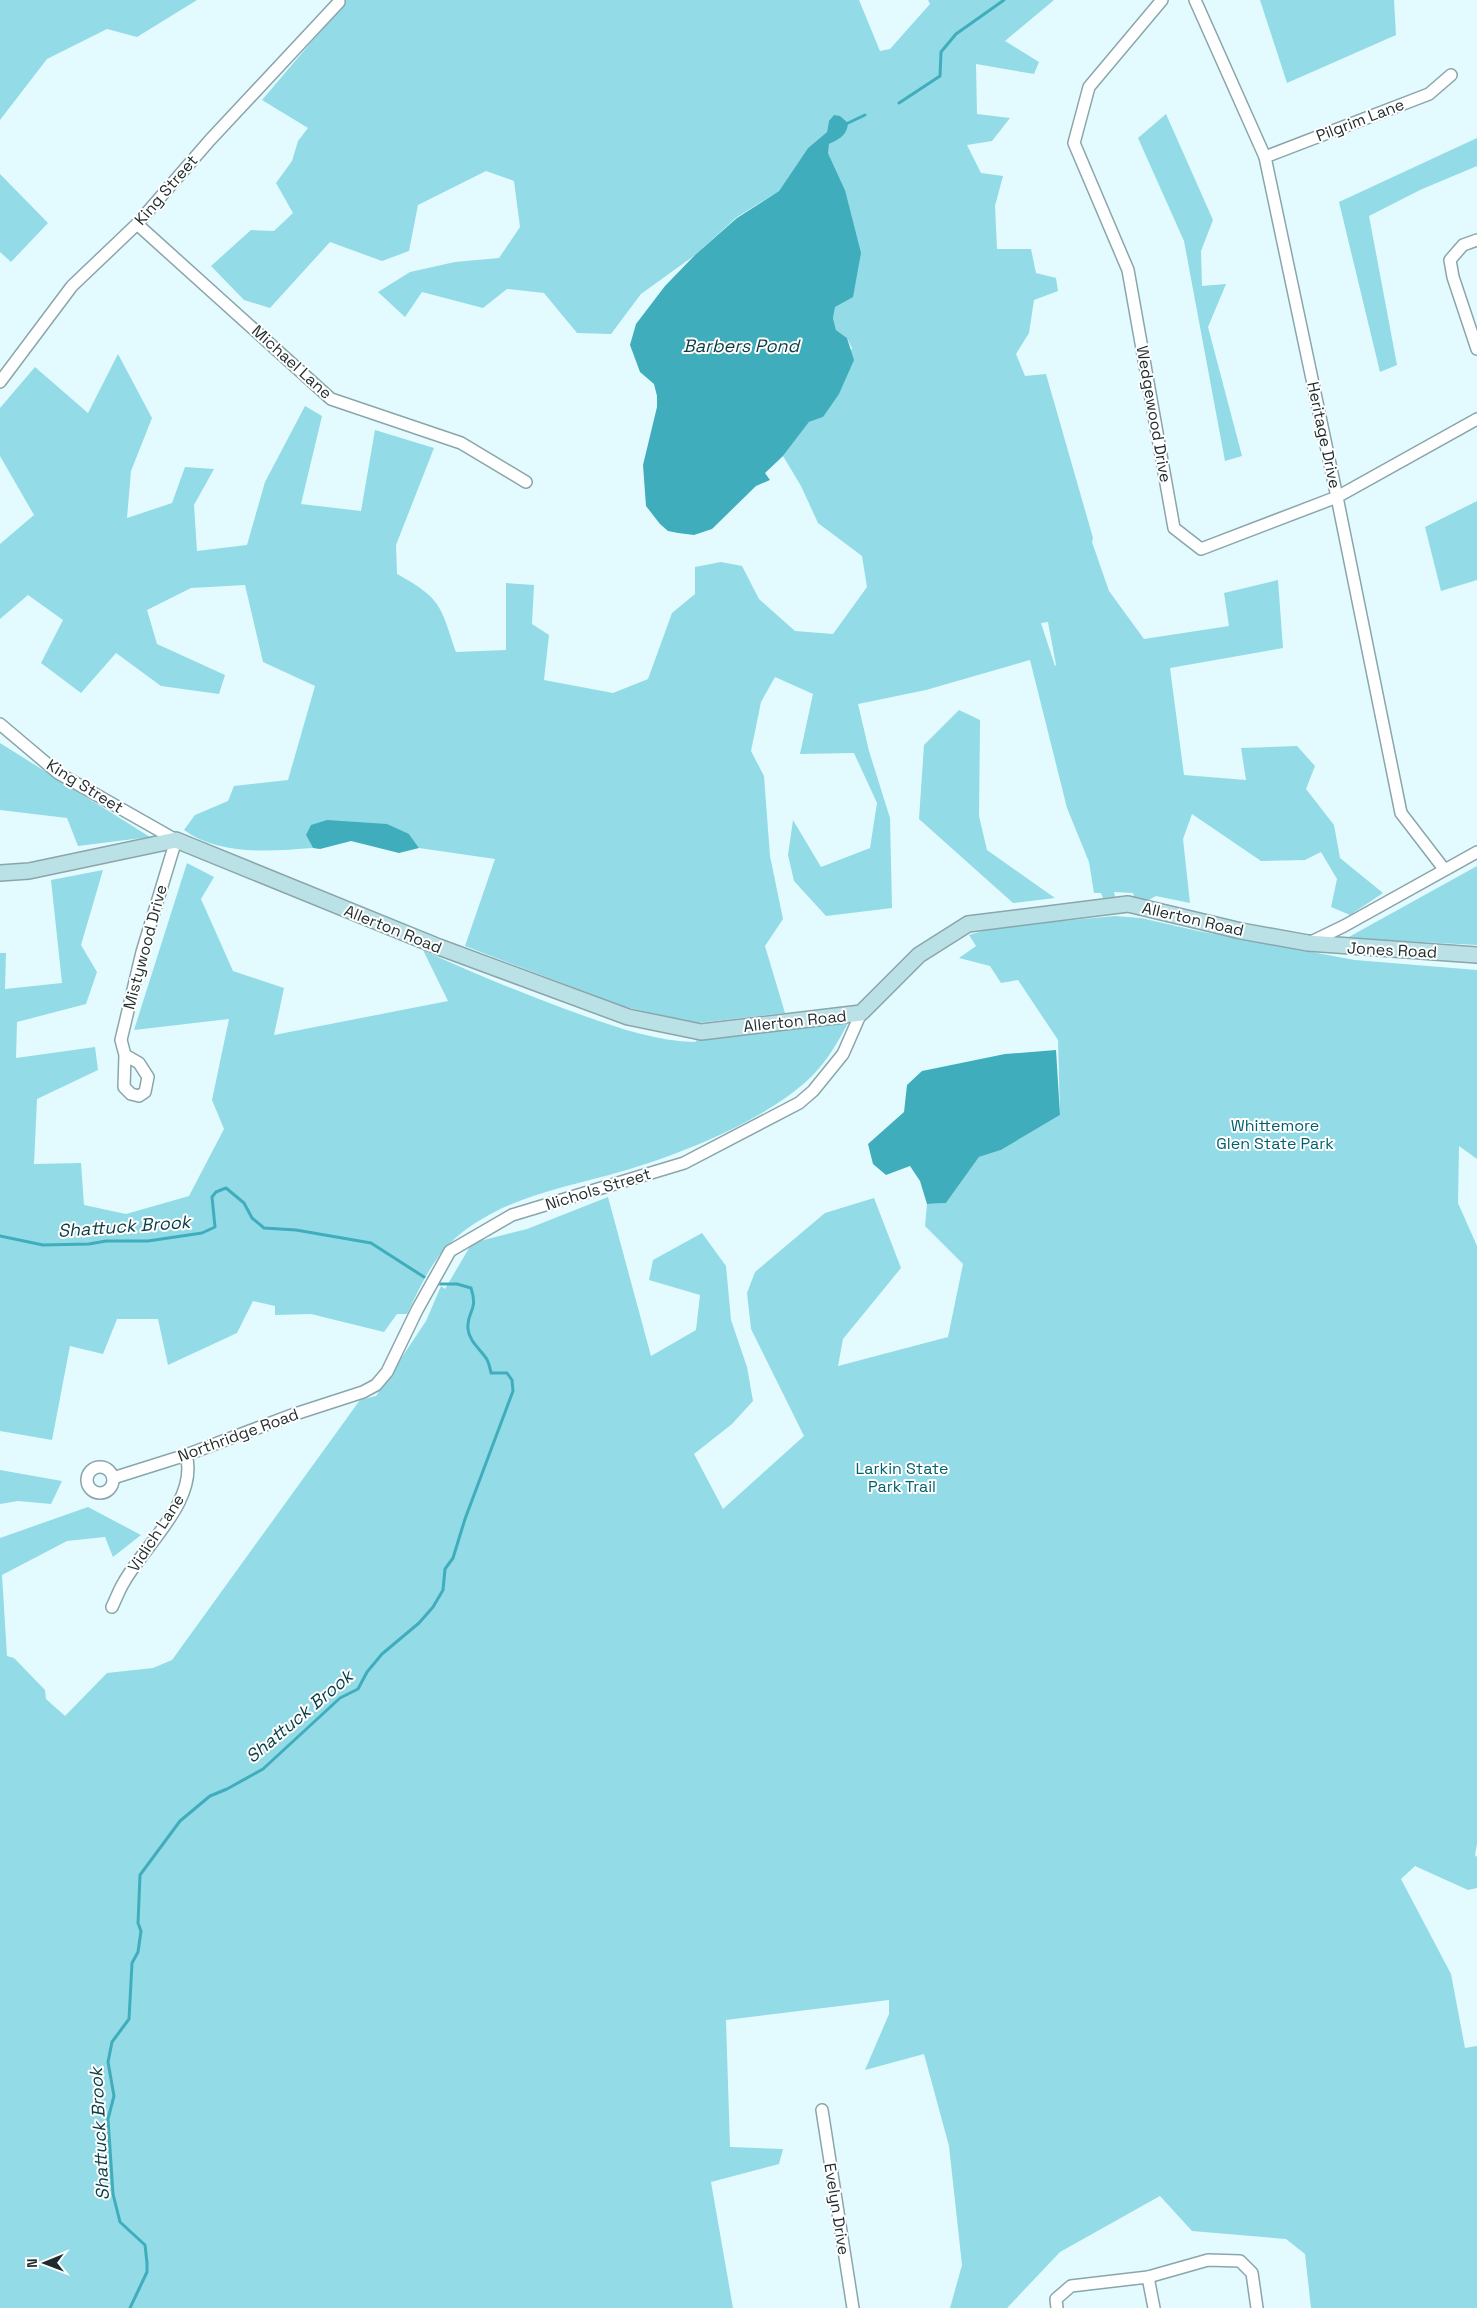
<svg xmlns="http://www.w3.org/2000/svg" width="1477" height="2308" viewBox="0 0 1477 2308" font-family="'Space Grotesk',sans-serif">
	<style>
		.green { fill: #93dbe6; fill-rule: evenodd }
		.water { fill: #40adbc }
		.lines { fill: none; stroke-linecap: round; stroke-linejoin: round }
		.stream { stroke: #40adbc; stroke-width: 3 }
		.street-casing { stroke: #8aa6ab; stroke-width: 14 }
		.secondary-casing { stroke: #8aa6ab; stroke-width: 18 }
		.street { stroke: #fff; stroke-width: 11 }
		.secondary { stroke: #b9e1e6; stroke-width: 15 }
		.labels { text-anchor: middle; dominant-baseline: central; stroke-width: 4; stroke-linejoin: round; paint-order: stroke }
		.street-label { font-size: 16px; fill: #1f2b2c; stroke: #fff }
		.park-label { font-size: 16px; fill: #00616c; stroke: #fff }
		.water-label { font-size: 18px; font-style: italic; fill: #0a3d44; stroke: #fff }
	</style>
	<rect width="100%" height="100%" fill="#e3fbfe"/>
	<g class="green">
		<path d="M0 0H197L137 37 107 29 47 59 0 120Z"/>
		<path d="M334 0H859L880 51 890 49 930 4 928 0H1054L1005 41 1039 62 1034 74 976 64 977 114 1010 118 992 141 967 145 981 173 1003 176 995 206 997 249H1031L1036 273 1056 278 1058 291 1034 300 1029 333 1016 354 1025 376 1046 374 1093 538 1092 542 1109 591 1144 639 1229 626 1224 593 1278 580 1283 648 1170 668 1184 775 1246 780 1241 748 1297 746 1315 766 1306 789 1334 825 1340 858 1383 893 1350 915 1331 907 1337 879 1321 852 1305 860 1261 861 1192 814 1183 839 1190 903 1156 896 1147 901 1135 900 1133 893 1114 892 1115 897 1103 898 1101 893H1094L1089 862 1067 808 1030 660 926 690 858 704 869 751 890 818 892 908 826 916 794 881 788 855 793 820 821 867 870 848 877 803 854 753 800 754 813 694 775 677 761 702 751 751 764 776 770 856 783 919 765 946 785 1013 697 1023 625 1007 465 946 495 859 419 848 409 834 306 835 313 848C270 851 220 856 184 830L195 815 228 801 234 786 288 780 315 686 263 662 245 585 191 588 147 610 157 644 225 675 219 694 161 686 116 653 81 693 41 663 63 620 28 595 0 619V544L34 515 0 456V408L35 367 88 413 118 354 152 418 131 471 127 518 172 503 185 467 214 469 194 505 197 551 247 545 265 482 305 406 322 416 301 504 361 511 375 430 434 448 396 545 397 574C442 599 440 605 456 652L506 650V583L534 585 532 624 549 635 544 680 613 693 648 679 672 613 695 594V567L721 562 742 566 759 599 795 631 833 634 867 587 862 556 818 523 801 486 783 456 809 422 823 417 852 348 847 338 836 330 833 318 845 190 828 153 829 122 827 132 808 148 779 191 737 217 695 255 641 294 611 334 577 333 544 293 507 289 483 308 422 292 405 317 378 292 410 272 455 262 499 258 520 227 514 181 486 171 418 205 409 251 382 261 330 242 270 308 244 300 211 266 251 230 274 231 293 213 276 183 292 161 298 141 308 128 262 100 342 6ZM1048 622 1056 665 1055 666 1041 623Z"/>
		<path d="M1260 0H1394L1396 35 1287 83Z"/>
		<path d="M1166 114 1213 220 1201 251 1202 286 1226 284 1208 327 1242 456 1225 461 1184 241 1138 138Z"/>
		<path d="M1477 138V166L1420 190 1369 216 1397 365 1380 372 1339 202Z"/>
		<path d="M0 174 48 223 11 262 0 252Z"/>
		<path d="M1477 501V580L1441 591 1425 527Z"/>
		<path d="M959 710 980 720 979 816 987 850 1055 898 1013 903 919 819 924 745Z"/>
		<path d="M0 743 150 837 78 846 67 818 0 810Z"/>
		<path d="M187 863 214 877 201 899 233 971 284 988 274 1035 448 1001 423 950C470 972 517 991 565 1009 607 1024 651 1041 695 1042L698 1039 848 1023C838 1042 827 1061 812 1076 765 1122 672 1158 609 1175 553 1190 494 1201 450 1243 431 1262 419 1289 407 1314H397L384 1332 311 1314 275 1315V1306L253 1301 237 1333 168 1365 158 1319H117L103 1354 70 1346 52 1440 0 1431V953H6L5 989 62 983 51 880 103 870 81 945 97 972 86 1004 17 1022 16 1058 95 1047 98 1070 37 1099 34 1164 81 1163 84 1205 126 1214 189 1196 224 1129 212 1100 229 1019 134 1030Z"/>
		<path d="M1477 866V945L1347 938Z"/>
		<path d="M1115 916 1141 918 1198 931 1355 960 1477 970V1159L1459 1146 1458 1203 1477 1246V1844L1475 1855 1477 1857V1888L1468 1890 1415 1866 1401 1879 1451 1974 1465 2048 1477 2046V2308H1311L1305 2254 1286 2239 1192 2231 1160 2196 1060 2252 1007 2308H950L962 2265 949 2146 924 2054 865 2070 889 2014V2000L726 2020 730 2147 783 2149 779 2164 711 2182 733 2308H0V1538L88 1507 141 1535 113 1557 105 1537 67 1541 2 1575 7 1656 14 1658 45 1690 46 1699 65 1716 107 1673 153 1668 172 1660 360 1400 376 1396 426 1321 441 1286 445 1289 472 1243 527 1229 608 1197 651 1356 696 1330 700 1295 649 1280 653 1260 702 1233 726 1266 731 1320 747 1367 753 1401 732 1424 694 1454 723 1509 804 1436 751 1329 747 1293 755 1272 825 1213 874 1198 901 1268 843 1339 838 1366 948 1337 963 1264 925 1226 927 1204 946 1203 979 1157 1001 1150 1060 1115 1058 1040 1018 980 1001 983 990 966 959 958 976 946 969 935 996 927Z"/>
		<path d="M0 1470 62 1481 51 1504 18 1501 0 1504Z"/>
	</g>
	<g class="water">
		<path d="M834 115 840 116 848 123C847 136 839 139 829 144L828 153 845 190 861 253 853 297 835 307 833 318 836 330 847 338 854 360 839 394 823 417 809 422 783 456 765 473 770 480 756 486 712 529 694 535 678 533 668 531 660 524 646 506 643 465 657 407V396L654 384 640 372 630 345 636 324 665 286 695 255 737 218 779 191 808 148 827 132 829 121Z"/>
		<path d="M327 820 387 824 409 834 419 848 399 853 351 841 320 849 313 848 306 835 311 825Z"/>
		<path d="M1056 1050 1060 1115 1001 1150 979 1157 946 1203 927 1204 920 1181 910 1166 886 1175 873 1164 868 1144 904 1112 907 1085 922 1071 1005 1054Z"/>
	</g>
	<g class="lines">
		<g class="stream">
			<path d="M899 103 940 76 941 52 956 34 1004 0"/>
			<path d="M848 123 865 115"/>
			<path d="M0 1236 43 1245 89 1244 106 1241H148L202 1233 215 1227 212 1197 216 1192 226 1188 244 1203 252 1218 264 1228 296 1230 371 1243 424 1277"/>
			<path d="M130 2308 147 2272V2263L145 2245 120 2222 113 2194 108 2119 114 2096 108 2062 112 2042 129 2019 132 1963 138 1952 141 1931 138 1923 140 1875 180 1821 210 1796 227 1789 263 1769 340 1698 358 1689 367 1672 382 1654 419 1623 433 1607 443 1590 445 1569 453 1558 465 1519 513 1391 512 1380 507 1373H491C490 1368 489 1362 486 1358 480 1349 469 1341 468 1329 466 1311 479 1312 471 1288L457 1284H440"/>
		</g>
		<defs>
			<g id="street">
				<path d="M1162 0 1089 87 1074 143 1128 270 1174 528 1201 549 1337 497 1477 419"/>
				<path d="M1195 0 1265 157 1337 497 1401 813 1444 869"/>
				<path d="M1265 157 1429 94 1451 75"/>
				<path d="M137 224 331 399 461 443 526 482"/>
				<path d="M1477 240 1463 245 1450 260 1453 277 1477 349"/>
				<path d="M0 382 72 286 137 224 210 140 339 2"/>
				<path d="M0 724 58 773 176 840 142 952 121 1040 125 1055 124 1087 131 1094 139 1096 145 1092 148 1077 139 1063 125 1055"/>
				<path d="M1309 943 1344 926 1477 852"/>
				<circle cx="100" cy="1480" r="13"/>
				<path d="M113 1478 186 1455 292 1415 363 1392 376 1385 387 1372 417 1310 450 1251 512 1215 684 1163 799 1103 813 1091 843 1054 861 1013"/>
				<path d="M112 1607C116 1599 119 1590 124 1582 144 1546 199 1500 186 1455"/>
				<path d="M822 2110 853 2308"/>
				<path d="M1148 2277 1208 2260 1240 2261 1252 2273 1257 2308"/>
				<path d="M1057 2308 1056 2299 1071 2286 1148 2277 1154 2308"/>
			</g>
			<path id="secondary" d="M0 873 29 871 176 840 439 947 628 1017 701 1032 861 1013 919 955 968 924 1128 904 1241 931 1308 943 1477 955"/>
		</defs>
		<use href="#street" class="street-casing"/>
		<use href="#secondary" class="secondary-casing"/>
		<use href="#street" class="street"/>
		<use href="#secondary" class="secondary"/>
	</g>
	<g class="labels">
		<g class="street-label">
			<text transform="translate(1360 120) rotate(-21)">Pilgrim Lane</text>
			<text transform="translate(166 190) rotate(-49)">King Street</text>
			<text transform="translate(292 362) rotate(42)">Michael Lane</text>
			<text transform="translate(1154 414) rotate(80)">Wedgewood Drive</text>
			<text transform="translate(1324 435) rotate(78)">Heritage Drive</text>
			<text transform="translate(85 786) rotate(32)">King Street</text>
			<text transform="translate(1193 919) rotate(13)">Allerton Road</text>
			<text transform="translate(393 929) rotate(22)">Allerton Road</text>
			<text transform="translate(145 947) rotate(-75)">Mistywood Drive</text>
			<text transform="translate(1392 950) rotate(3)">Jones Road</text>
			<text transform="translate(795 1021) rotate(-6)">Allerton Road</text>
			<text transform="translate(598 1189) rotate(-17)">Nichols Street</text>
			<text transform="translate(238 1435) rotate(-20)">Northridge Road</text>
			<text transform="translate(156 1533) rotate(-57)">Vidich Lane</text>
			<text transform="translate(837 2209) rotate(81)">Evelyn Drive</text>
		</g>
		<g class="park-label">
			<text x="1275" y="1125">Whittemore<tspan x="1275" dy="18">Glen State Park</tspan></text>
			<text x="902" y="1468">Larkin State<tspan x="902" dy="18">Park Trail</tspan></text>
		</g>
		<g class="water-label">
			<text x="741" y="345">Barbers Pond</text>
			<text transform="translate(124 1226) rotate(-4)">Shattuck Brook</text>
			<text transform="translate(299 1716) rotate(-40)">Shattuck Brook</text>
			<text transform="translate(99 2134) rotate(-93)">Shattuck Brook</text>
		</g>
	</g>
	<g transform="translate(45 2263) rotate(269)" stroke="#ffffff" stroke-width="4" paint-order="stroke">
	<path d="M0-4L9 19L0 12L-9 19Z" fill="#1f2b2c"/>
	<text y="-8" font-size="14" font-weight="bold" text-anchor="middle" fill="#1f2b2c">N</text>
	</g>
</svg>
